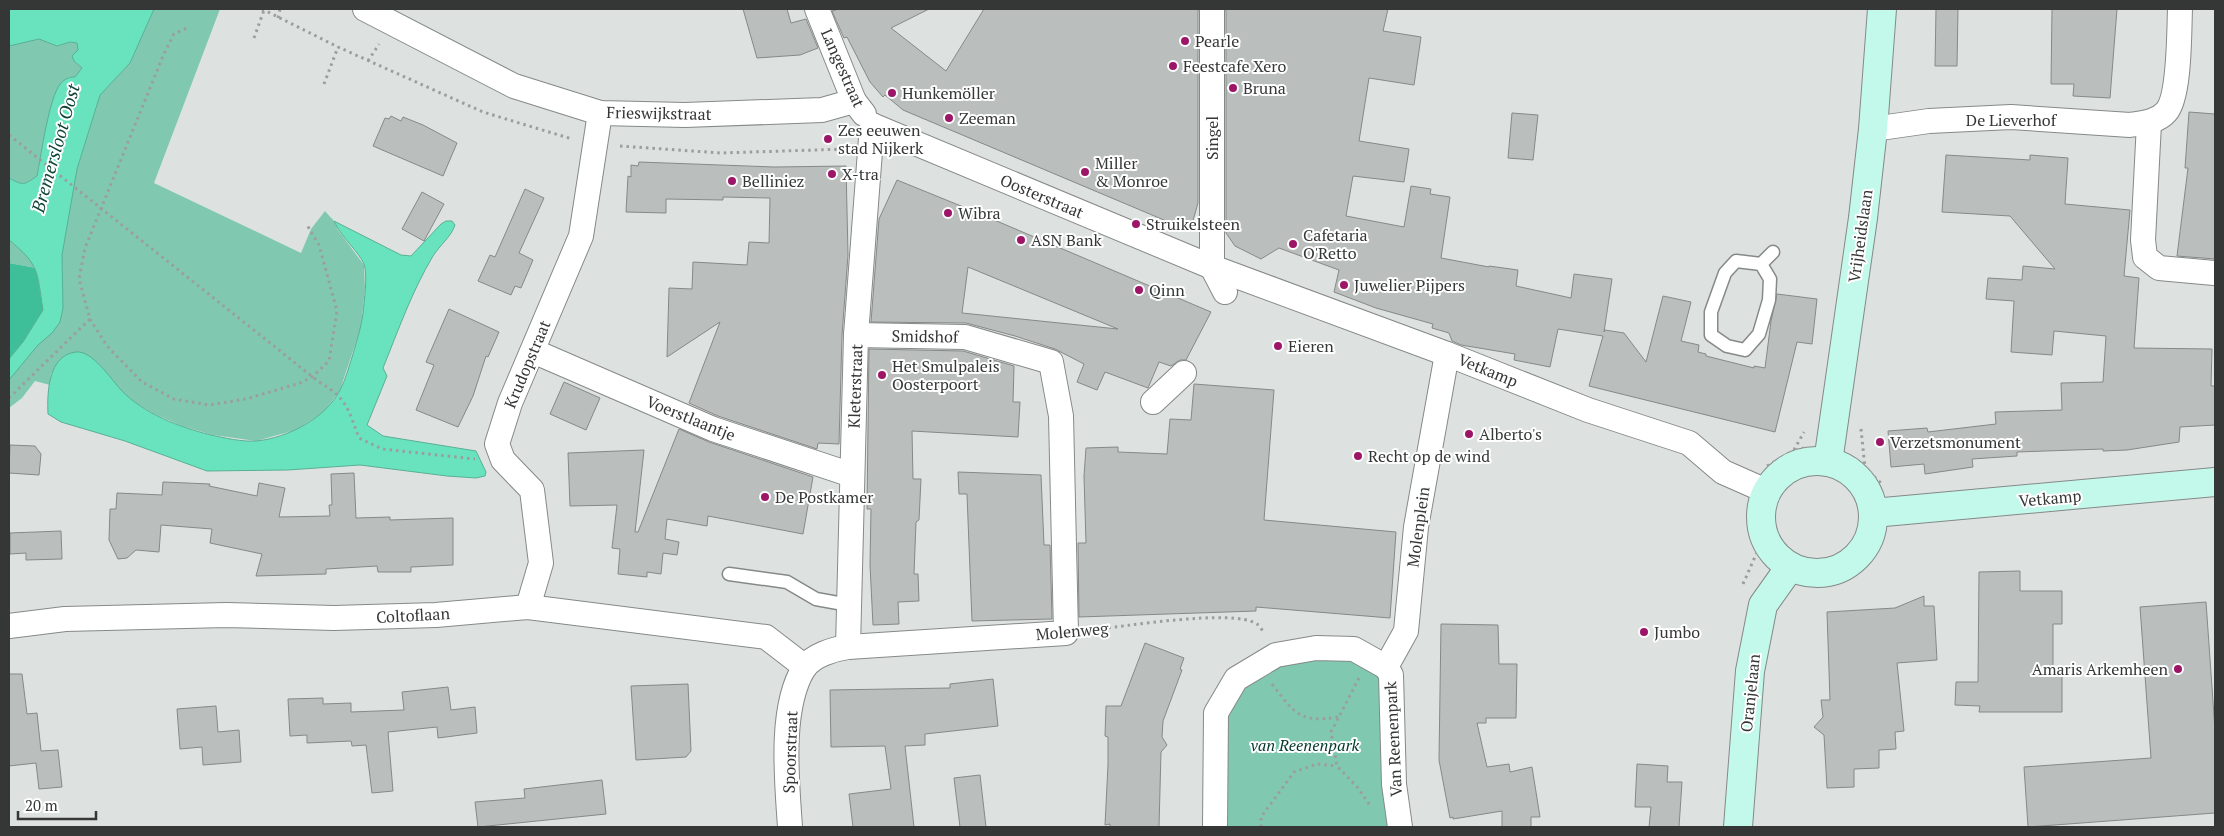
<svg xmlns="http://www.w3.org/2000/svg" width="2224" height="836" viewBox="0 0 2224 836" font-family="'PT Serif',serif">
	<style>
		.green { fill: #80c9b0 }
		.forest { fill: #3fbe9a }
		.water { fill: #69e3bd; stroke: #59af94 }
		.building { fill: #babebd; stroke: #858987; fill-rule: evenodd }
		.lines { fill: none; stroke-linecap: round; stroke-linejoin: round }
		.lane-casing { stroke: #858987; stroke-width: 15 }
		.street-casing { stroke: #858987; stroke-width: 26 }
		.secondary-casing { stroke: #858987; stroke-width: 30 }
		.path { stroke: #9b9e9d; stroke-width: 3; stroke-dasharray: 2.5 4; stroke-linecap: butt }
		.lane { stroke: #fff; stroke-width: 12 }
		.street { stroke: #fff; stroke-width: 24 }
		.secondary { stroke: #c3f9eb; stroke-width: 28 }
		.poi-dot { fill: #9c1566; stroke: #fff; stroke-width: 2 }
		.labels { text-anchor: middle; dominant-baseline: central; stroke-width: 4; stroke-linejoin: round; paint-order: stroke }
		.poi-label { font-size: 16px; fill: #353736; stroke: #fff; text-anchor: start }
		.street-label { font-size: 16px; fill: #353736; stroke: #fff }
		.park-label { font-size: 16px; font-style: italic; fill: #00392b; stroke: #fff }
		.water-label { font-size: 18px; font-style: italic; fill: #0f4536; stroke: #fff }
	</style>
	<rect width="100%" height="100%" fill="#dde2e0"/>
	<g class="green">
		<path d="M154 9H220L154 183 301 253 311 229 325 211 334 221 338 230 364 265 365 288 361 327 340 390 324 412 296 430 256 441 213 435 182 426 154 414 131 400 114 383 51 373 50 385 35 381 22 398 9 408V359L23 342 36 268 9 263V240L27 255 36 268 77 169 100 95 130 63Z"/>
		<path d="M39 39 57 46 70 42 78 43V50L74 61 82 68 75 77H69L43 142 37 176C24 185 24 186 9 178V46Z"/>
		<path d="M1315 648 1380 669 1395 827H1222L1224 734 1232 698 1247 676Z"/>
	</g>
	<path class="forest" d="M9 263 36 268 43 310 23 342 9 359Z"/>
	<g class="water">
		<path d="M9 9H154L130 63 100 95 77 169 62 255 63 308 60 322 52 333 38 345 9 380V359L23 342 43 310C37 272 40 265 9 240V178C24 186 24 185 37 176 41 156 49 96 61 83 65 79 69 77 75 77L82 68 74 61 72 56 78 50 77 43 70 42 57 46 39 39 9 46Z"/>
		<path d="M334 221 401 255 411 256 441 224 446 221H452L455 225C451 237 440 245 433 256 412 291 398 331 383 368L387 376 367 425 383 436 476 451 486 472 485 476 476 478 447 476 360 465 288 470 207 471 125 441 61 422 48 414C47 393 48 355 76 352 92 350 111 379 121 390 144 414 179 427 211 435 224 438 243 442 256 441 288 438 326 418 340 390 346 379 349 366 353 354 357 340 361 328 363 314 364 301 368 276 364 264 359 252 341 237 334 221Z"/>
	</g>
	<g class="building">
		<path d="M743 9H787L791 23 806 19 818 48 800 55 757 58Z"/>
		<path d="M839 9H929L891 28 946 71 984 9H1198V203L1190 231 903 110 885 95 883 97 870 82 847 37 844 38 832 11Z"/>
		<path d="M1226 9H1388L1383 31 1421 37 1414 85 1369 78 1359 141 1409 149 1404 182 1353 176 1346 216 1404 227 1411 186 1431 189 1430 194 1450 197 1441 258 1489 267V266L1518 270 1516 286 1571 298 1574 274 1612 279 1604 332 1605 330 1624 333 1646 362 1663 296 1691 302 1681 341 1699 345 1698 352 1706 354V356L1754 368V366L1765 368 1771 321 1777 294 1817 299 1812 344 1797 342 1775 432 1589 386 1603 336 1558 329 1550 367 1514 360 1515 354 1461 345 1452 341 1449 333 1432 328 1433 324 1376 308 1334 292 1339 270 1279 248 1261 259 1235 246 1226 233Z"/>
		<path d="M1936 9H1958L1957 66H1935Z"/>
		<path d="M2052 9H2117L2110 98 2073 96 2074 84H2051Z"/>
		<path d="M2189 112 2215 114V259L2177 256 2188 168H2185Z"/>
		<path d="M1512 113 1538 115 1533 160 1508 158Z"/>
		<path d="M391 116 401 121 403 117 423 125 457 143 443 176 373 146 385 118 389 119Z"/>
		<path d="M1946 155 2030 160V155L2068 158 2065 204 2130 210 2124 276 2139 278 2134 348 2212 349 2211 386H2215V425L2180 427 2179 442 2127 450 2103 451V449L2017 452V456L1972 459 1973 467 1925 474 1924 464 1891 467 1888 431 1927 428 1928 432 1996 424 1995 412 2062 410 2061 383 2103 382 2106 336 2054 331 2052 355 2011 352 2014 301 1986 299 1988 278 2022 280 2023 266 2055 269 2010 216 1942 212Z"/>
		<path d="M639 162 774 167 846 166 848 255 842 335 839 444 818 443 817 449 718 416 689 403 720 322 667 357 669 288 692 289 693 262 747 265 749 242 769 243 770 198 723 197V200L666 199V213L626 212 628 176 631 177V165L638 166Z"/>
		<path d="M897 180 966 208 1211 312 1186 360H1180L1171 366 1159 362 1148 388 1105 372 1097 390 1077 382 1084 364 1055 349 1015 336 966 323 871 322 879 219ZM968 267 1118 329 962 313Z"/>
		<path d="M525 189 544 198 519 253 533 260 521 288 515 286 511 295 478 281 490 255 495 257Z"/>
		<path d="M422 192 444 204 424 241 402 229Z"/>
		<path d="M449 309 499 332 488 357 486 356 473 396 458 427 416 410 434 365 426 362Z"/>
		<path d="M869 349 963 351 1014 366 1013 402H1020L1018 437 912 431 913 479H921L919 520 916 522 914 574H918L919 601 898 602 899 624 873 625 870 565 871 509H867Z"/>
		<path d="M564 382 600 398 586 430 550 414Z"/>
		<path d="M1194 384 1274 390 1264 520 1396 532 1390 618 1256 607V611L1079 617 1078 543H1086L1084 476 1086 448 1118 447V452L1167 454 1170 419 1191 420Z"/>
		<path d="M679 429 709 442 813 477 803 534 708 516 707 526 667 519 665 539 679 542 677 555 663 553 661 574 647 572V577L618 574 620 549 612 548 617 505 570 506 568 453 644 450 635 532H638Z"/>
		<path d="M10 445 35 446 41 454 39 475 9 473Z"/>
		<path d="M958 472 1041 475 1044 545H1050L1052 619 972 621 967 494H959Z"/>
		<path d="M354 473 356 518 390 517V520L453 518V565L411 567V572H378L377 566 326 569V574L256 576 262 554 210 543 212 529 161 525 159 552 136 550 127 558 118 559 109 540 110 509H116L117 493 162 495 163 482 210 484 209 486 257 496 259 483 285 488 279 517 330 516 329 505H332L331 474Z"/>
		<path d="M61 531 62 559 26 560V553L10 554V533Z"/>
		<path d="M2020 571V591H2062V624H2053V675H2062V712H1979L1980 706 1955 705 1956 682H1978L1979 572Z"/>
		<path d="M1924 596V606H1934L1937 660 1897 663 1904 731 1895 732 1896 749 1879 750V768L1854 769V787L1827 788 1824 735 1814 727 1823 717 1821 700H1830L1827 612 1895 608Z"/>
		<path d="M2206 602 2215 730V813L2028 827 2024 767 2151 758 2140 607Z"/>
		<path d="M1441 624 1498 625 1499 664H1517L1516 718H1486V723H1477L1487 767 1509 764 1510 772 1532 767 1540 817H1531V827H1502V811L1453 819V817L1450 818 1439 760Z"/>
		<path d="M1145 643 1184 658 1180 669 1182 670 1163 721 1162 737 1167 745 1161 752 1159 827H1110V824L1105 825 1108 765V737L1105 736 1106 706H1121Z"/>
		<path d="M9 674H22L27 714 37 713 41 751 58 750 62 787 39 789 36 763 9 766Z"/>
		<path d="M993 679 998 726 925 734V745L905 746 914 827H853L849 794 891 789 885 746 831 747 830 690 950 688V684Z"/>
		<path d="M688 684 691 751 686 757 636 760 631 686Z"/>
		<path d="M448 687 451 710 475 707 477 733 438 738 437 727 388 732 393 791 372 793 366 745 352 746 351 741 307 743V735L290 736 288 699 323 698V704L351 703V712L404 710 402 692Z"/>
		<path d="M216 706 218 732 239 730 241 762 203 765 202 747 180 749 177 709Z"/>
		<path d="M1637 764 1668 766 1667 782H1682L1679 827H1649L1651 807H1635Z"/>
		<path d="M980 775 986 827H960L954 778Z"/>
		<path d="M602 780 606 814 478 827 475 802 525 798 524 789Z"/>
	</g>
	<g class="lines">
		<defs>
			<g id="lane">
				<path d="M1761 264 1736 261 1725 273 1711 312V335L1727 346 1745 350 1759 334 1769 300 1770 279 1761 264 1773 252"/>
				<path d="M729 574 787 582 816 599 849 605"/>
			</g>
			<g id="street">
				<path d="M365 9 514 86 600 113 685 115 822 110 854 101"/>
				<path d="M817 9 854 101 864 114"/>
				<path d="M1212 9V267L1225 292"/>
				<path d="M2149 123 2143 240 2145 257 2159 268 2214 273"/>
				<path d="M872 125 1212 267 1447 354 1588 410 1689 443 1723 472 1766 491"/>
				<path d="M1873 129 1929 121 2011 117 2130 125C2143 123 2157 122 2166 112 2180 97 2179 31 2180 9"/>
				<path d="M533 351 713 429 852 475"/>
				<path d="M1153 402 1184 373"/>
				<path d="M528 607 541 563 532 490 503 460 497 444 510 403 581 236 600 113"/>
				<path d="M9 626 65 619 226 615 334 618 436 615 528 607 766 637 805 667"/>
				<path d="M848 647 856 335 872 125"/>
				<path d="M1386 667 1406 631 1416 527 1447 354"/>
				<path d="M790 827C787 782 779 708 804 668 813 655 834 649 848 647L1066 633 1061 416 1051 362 965 337 856 335"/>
				<path d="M1215 827 1216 713 1236 679 1276 655 1316 648 1354 649 1386 667 1391 675 1394 784 1400 827"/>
			</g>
			<g id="secondary">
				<circle cx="1817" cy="517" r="56"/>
				<path d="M1828 462 1863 218 1873 129 1882 9"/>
				<path d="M1873 510 1884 512 2215 482"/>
				<path d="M1738 827 1750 671 1763 605 1790 567"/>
			</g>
		</defs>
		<use href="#lane" class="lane-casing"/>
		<use href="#street" class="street-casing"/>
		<use href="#secondary" class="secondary-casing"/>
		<g class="path">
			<path d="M262 9 338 47 483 112 572 139"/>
			<path d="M278 18 280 9"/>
			<path d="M254 38 264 10"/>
			<path d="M368 61 379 44"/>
			<path d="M324 84 338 47"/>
			<path d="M9 135 319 382C347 398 348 409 359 438L382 449 475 459"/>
			<path d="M620 146 721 153 846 149"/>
			<path d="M90 319 107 346 142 382 174 399 209 405 246 399 300 383 312 377 329 361 337 311 319 245 307 225"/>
			<path d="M9 398 90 319 79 279 85 248 163 56 174 34 189 27"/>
			<path d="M1861 429 1865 468"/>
			<path d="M1794 450 1804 432"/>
			<path d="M1855 459 1881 483"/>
			<path d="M1767 466 1793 451 1804 448"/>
			<path d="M1749 510C1749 528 1753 544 1764 558"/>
			<path d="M1813 582C1840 580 1854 575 1872 554 1877 548 1881 544 1882 537"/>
			<path d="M1743 584 1758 550"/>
			<path d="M1089 630C1123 627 1233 608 1257 624 1260 626 1262 630 1264 633"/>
			<path d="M1359 678 1331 732 1337 766 1358 788 1371 807"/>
			<path d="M1272 684C1295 714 1300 723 1338 717"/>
			<path d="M1261 827V817L1294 772 1317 764 1337 766"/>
		</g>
		<use href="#lane" class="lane"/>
		<use href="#street" class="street"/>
		<use href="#secondary" class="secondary"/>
	</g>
	<g class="poi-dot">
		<circle cx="1185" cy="41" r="5"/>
		<circle cx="1173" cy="66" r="5"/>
		<circle cx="1233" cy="88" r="5"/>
		<circle cx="892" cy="93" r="5"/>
		<circle cx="949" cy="118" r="5"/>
		<circle cx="828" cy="139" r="5"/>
		<circle cx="1085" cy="172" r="5"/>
		<circle cx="832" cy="174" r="5"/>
		<circle cx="732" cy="181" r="5"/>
		<circle cx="948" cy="213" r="5"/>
		<circle cx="1136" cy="224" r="5"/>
		<circle cx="1021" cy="240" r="5"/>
		<circle cx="1293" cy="244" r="5"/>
		<circle cx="1344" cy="285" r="5"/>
		<circle cx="1139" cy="290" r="5"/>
		<circle cx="1278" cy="346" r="5"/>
		<circle cx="882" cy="375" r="5"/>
		<circle cx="1469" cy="434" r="5"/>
		<circle cx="1880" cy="442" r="5"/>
		<circle cx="1358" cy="456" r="5"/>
		<circle cx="765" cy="497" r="5"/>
		<circle cx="1644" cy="632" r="5"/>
		<circle cx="2178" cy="669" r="5"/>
	</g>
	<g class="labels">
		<g class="poi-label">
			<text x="1195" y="41">Pearle</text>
			<text x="1183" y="66">Feestcafe Xero</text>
			<text x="1243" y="88">Bruna</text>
			<text x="902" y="93">Hunkemöller</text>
			<text x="959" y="118">Zeeman</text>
			<text x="838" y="130">Zes eeuwen<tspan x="838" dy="18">stad Nijkerk</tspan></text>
			<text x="1095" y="163">Miller<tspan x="1095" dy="18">&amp; Monroe</tspan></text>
			<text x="842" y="174">X-tra</text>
			<text x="742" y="181">Belliniez</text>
			<text x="958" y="213">Wibra</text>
			<text x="1146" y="224">Struikelsteen</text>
			<text x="1303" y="235">Cafetaria<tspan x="1303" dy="18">O'Retto</tspan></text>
			<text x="1031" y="240">ASN Bank</text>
			<text x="1354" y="285">Juwelier Pijpers</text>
			<text x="1149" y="290">Qinn</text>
			<text x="1288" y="346">Eieren</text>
			<text x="892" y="366">Het Smulpaleis<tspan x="892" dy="18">Oosterpoort</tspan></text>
			<text x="1479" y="434">Alberto's</text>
			<text x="1890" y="442">Verzetsmonument</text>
			<text x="1368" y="456">Recht op de wind</text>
			<text x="775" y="497">De Postkamer</text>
			<text x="1654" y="632">Jumbo</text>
			<text x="2168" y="669" text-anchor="end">Amaris Arkemheen</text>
		</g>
		<g class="street-label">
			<text transform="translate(843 68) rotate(66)">Langestraat</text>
			<text transform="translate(659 113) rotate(1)">Frieswijkstraat</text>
			<text x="2011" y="120">De Lieverhof</text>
			<text transform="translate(1212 138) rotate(-90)">Singel</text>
			<text transform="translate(1042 196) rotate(23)">Oosterstraat</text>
			<text transform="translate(1860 236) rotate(-82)">Vrijheidslaan</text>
			<text transform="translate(925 336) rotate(1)">Smidshof</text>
			<text transform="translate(527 364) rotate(-67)">Krudopstraat</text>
			<text transform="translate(1488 370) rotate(22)">Vetkamp</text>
			<text transform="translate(855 386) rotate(-88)">Kleterstraat</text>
			<text transform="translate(691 418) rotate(22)">Voerstlaantje</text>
			<text transform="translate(2050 498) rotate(-5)">Vetkamp</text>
			<text transform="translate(1418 527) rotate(-82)">Molenplein</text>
			<text transform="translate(413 615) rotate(-3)">Coltoflaan</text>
			<text transform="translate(1072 631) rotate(-5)">Molenweg</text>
			<text transform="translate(1750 693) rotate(-84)">Oranjelaan</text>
			<text transform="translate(1393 739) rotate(-93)">Van Reenenpark</text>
			<text transform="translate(790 752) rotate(-88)">Spoorstraat</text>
		</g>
		<g class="park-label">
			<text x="1305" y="745">van Reenenpark</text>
		</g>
		<g class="water-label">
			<text transform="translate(55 148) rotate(-74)">Bremersloot Oost</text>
		</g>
	</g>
	<rect width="2224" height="836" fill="none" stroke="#353736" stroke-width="20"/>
	<path d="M18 811v8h78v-8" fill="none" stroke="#353736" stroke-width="2.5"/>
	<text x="25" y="811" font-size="15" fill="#353736" stroke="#ffffff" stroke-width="4" paint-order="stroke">20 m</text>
</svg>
